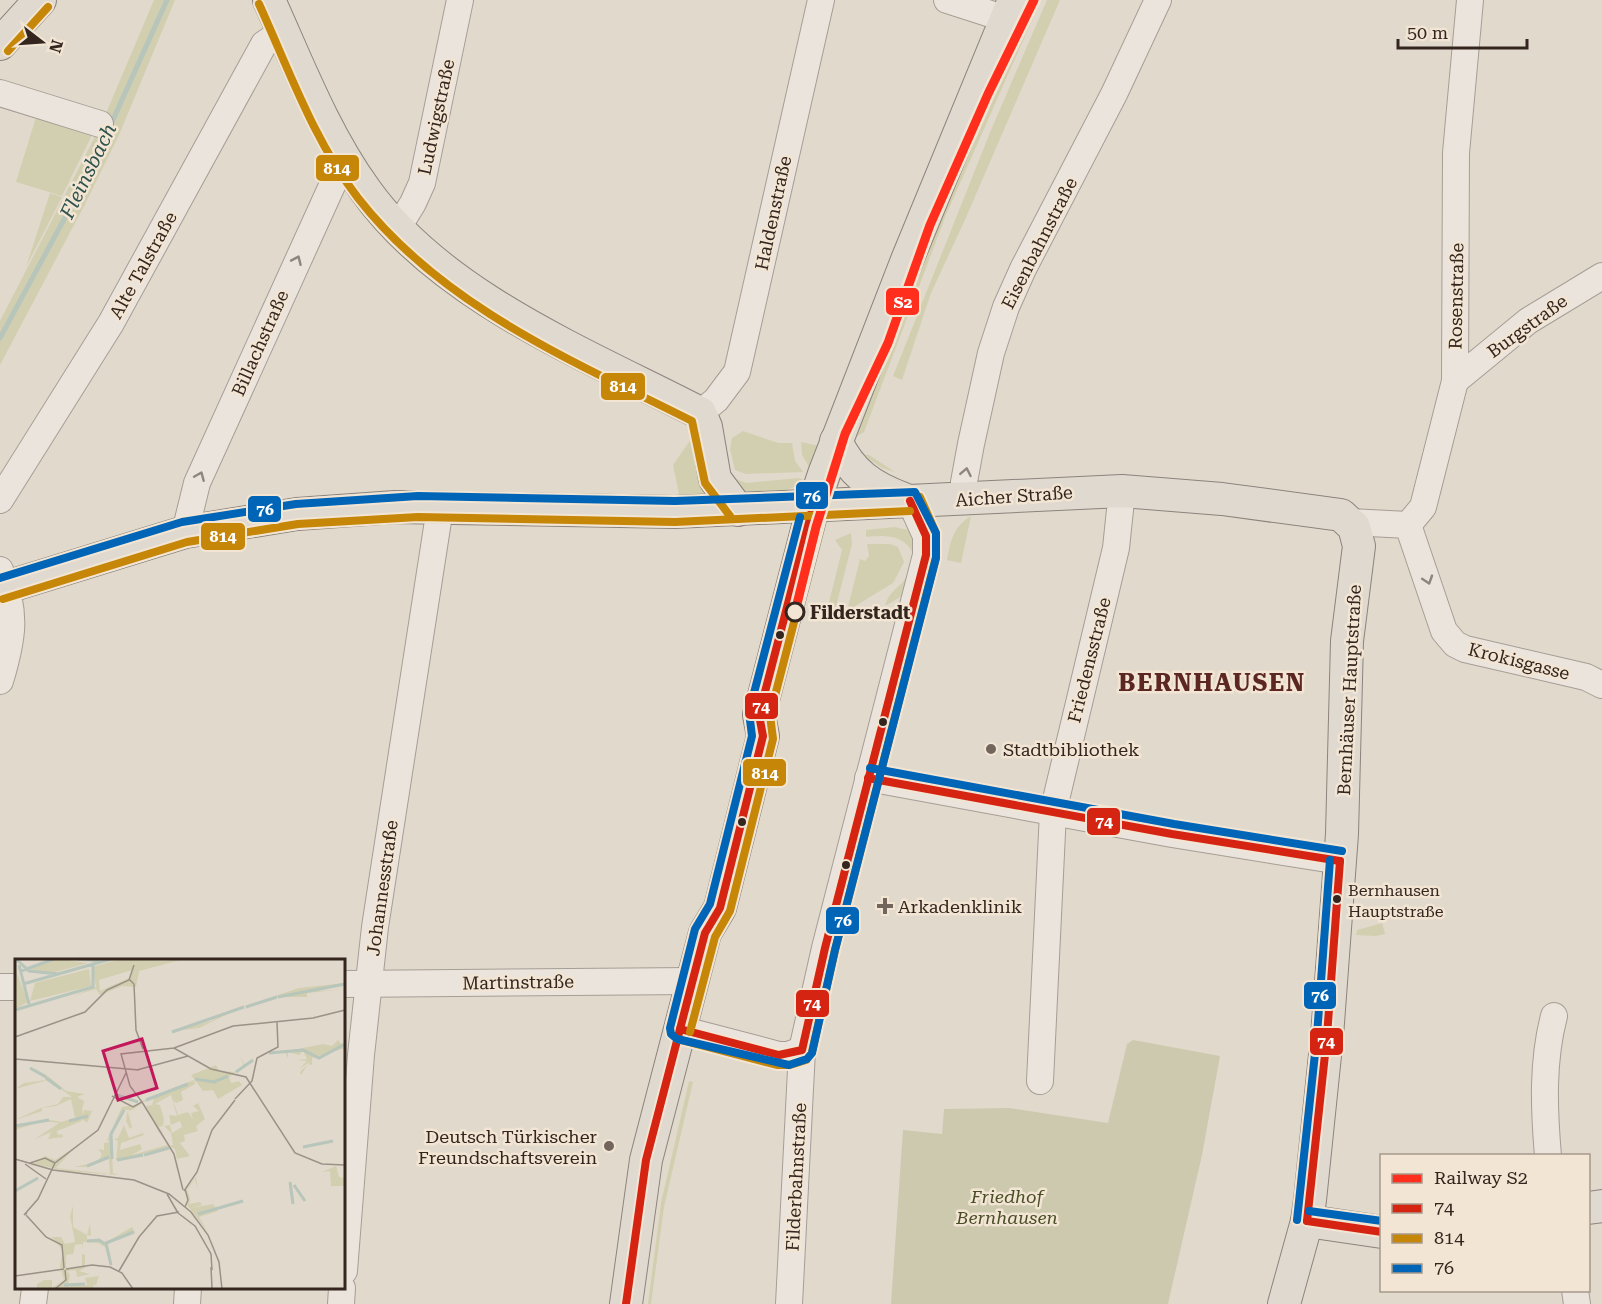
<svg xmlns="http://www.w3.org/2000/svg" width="1602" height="1304" viewBox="0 0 1602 1304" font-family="'Roboto Serif',serif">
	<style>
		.green { fill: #d2cfb0 }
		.cemetery { fill: #cdc9af }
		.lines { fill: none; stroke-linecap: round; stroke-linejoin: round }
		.stream { stroke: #b7c5ba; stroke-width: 5 }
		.minor-casing { stroke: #a69e95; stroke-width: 28 }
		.major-casing { stroke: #8c847c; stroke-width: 34 }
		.minor { stroke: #eae4dd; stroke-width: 26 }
		.major { stroke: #e0d9cf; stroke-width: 32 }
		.bus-1-casing { stroke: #f2e5d3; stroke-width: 12 }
		.bus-2-casing { stroke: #f2e5d3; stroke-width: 12 }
		.bus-3-casing { stroke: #f2e5d3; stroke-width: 12 }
		.bus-1 { stroke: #d62413; stroke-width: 8 }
		.bus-2 { stroke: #c68608; stroke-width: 8 }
		.bus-3 { stroke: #0065b7; stroke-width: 8 }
		.rail-1-casing { stroke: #f2e5d3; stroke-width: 14 }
		.rail-1 { stroke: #ff2e1d; stroke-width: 9 }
		.oneway { stroke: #8f857e }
		.stop-dot { fill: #f2e5d3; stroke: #34261f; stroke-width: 3 }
		.bus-dot { fill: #34261f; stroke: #f2e5d3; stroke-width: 2 }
		.poi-dot { fill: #71655c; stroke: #f2e5d3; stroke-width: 2 }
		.labels { text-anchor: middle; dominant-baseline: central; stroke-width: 5; stroke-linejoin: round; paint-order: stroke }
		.bus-label { font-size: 16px; fill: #34261f; stroke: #f2e5d3; text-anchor: start }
		.street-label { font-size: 18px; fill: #34261f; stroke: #f2e5d3 }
		.stop-label { font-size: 18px; font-weight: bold; fill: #34261f; stroke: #f2e5d3; text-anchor: start }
		.poi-label { font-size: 18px; fill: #34261f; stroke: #f2e5d3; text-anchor: start }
		.park-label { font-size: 18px; font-style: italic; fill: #494e27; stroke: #f2e5d3 }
		.water-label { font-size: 20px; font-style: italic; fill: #2f524c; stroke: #f2e5d3 }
		.district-label { font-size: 24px; font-weight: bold; letter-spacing: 1.5px; fill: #5c2722; stroke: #f2e5d3 }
		.inset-river { fill: none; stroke: #b7c5ba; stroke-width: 3 }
		.inset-road { fill: none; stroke: #9c9187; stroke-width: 1.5 }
		.view { fill: #c2185b; fill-opacity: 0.15; stroke: #c2185b; stroke-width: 3 }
		.inset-edge { fill: none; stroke: #34261f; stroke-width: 3 }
		.line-badge { stroke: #f2e5d3; stroke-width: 2 }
		.badge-label { font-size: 16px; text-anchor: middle; font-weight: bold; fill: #fff }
	</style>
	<rect width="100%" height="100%" fill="#e1d9cc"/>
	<g class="green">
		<path d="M154 0H175L119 135 84 206 0 365V321L101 125Z"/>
		<path d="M1025 0H1041L946 215 864 432 854 438 862 408Z"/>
		<path d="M1047 0H1060L964 222 931 293 902 380 893 376 991 130Z"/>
		<path d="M37 114 90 130 92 135 62 196 16 182Z"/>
		<path d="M50 193 62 197 26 267Z"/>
		<path d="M743 431 778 443H792L795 461 803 472 746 474 735 470 730 449 732 438Z"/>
		<path d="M694 435 715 496 680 499 673 465Z"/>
		<path d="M801 442 820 446 811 470 802 455Z"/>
		<path d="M722 448 731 477 746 483 798 478 804 480C788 496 751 496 732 488Z"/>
		<path d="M861 454 869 455 895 472 882 468Z"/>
		<path d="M971 516 961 563 947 560C951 540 953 527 971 516Z"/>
		<path d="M894 527 913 531 918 538 907 593 885 606C892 582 910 590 913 553 903 534 884 535 866 537V530Z"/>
		<path d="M851 533 852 544 833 618 824 622 842 550 835 540Z"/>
		<path d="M867 544H890L898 547 904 562 893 583 847 611 860 559 865 561 869 556Z"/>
		<path d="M1382 923 1385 934 1376 936 1356 935 1357 930Z"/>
		<path d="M689 1081 693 1082 664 1207 651 1304H648L661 1203Z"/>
	</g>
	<path class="cemetery" d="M1133 1040 1220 1056 1202 1155 1168 1304H891L903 1130 942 1134 944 1109 1009 1108 1108 1123 1127 1044Z"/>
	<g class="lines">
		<path class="stream" d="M0 338 89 173 167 0"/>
		<defs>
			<g id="minor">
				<path d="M947 0 1006 19"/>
				<path d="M0 93 100 124"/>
				<path d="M397 229 413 203 422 183 460 0"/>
				<path d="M1455 381 1528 321 1602 276"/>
				<path d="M700 413 716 400 737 372 821 0"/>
				<path d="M966 499 964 482 971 444 991 353 1006 307 1023 269 1114 94 1158 0"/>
				<path d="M0 500 111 323 264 44 283 31"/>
				<path d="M1350 522 1408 525 1423 507 1455 381 1456 153 1470 0"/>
				<path d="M1408 525 1444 631 1455 644 1465 649 1586 677 1602 685"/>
				<path d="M185 532 197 483 345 157"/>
				<path d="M0 570C17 613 13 638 0 681"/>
				<path d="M868 778 1172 834 1340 861"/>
				<path d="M344 984 693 981"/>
				<path d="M0 987H16"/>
				<path d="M680 1029 779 1055H788L802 1050"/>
				<path d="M1040 1081 1053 812 1116 548 1122 491"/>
				<path d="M1548 1156C1544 1109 1542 1062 1554 1016"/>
				<path d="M344 1271 361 1055 375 927 440 508"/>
				<path d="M1575 1290 1577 1304"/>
				<path d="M33 1304 35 1288"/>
				<path d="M187 1304 188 1288"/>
				<path d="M341 1304 342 1288"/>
				<path d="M789 1304 802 1050 825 948 926 555V536L910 501"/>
			</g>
			<g id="major">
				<path d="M269 0C298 64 324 133 366 191 442 297 586 354 700 413L706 427 715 479 738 510"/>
				<path d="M0 44 40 0"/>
				<path d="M836 441C851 473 871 487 904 499"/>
				<path d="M0 589 185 532 297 514 395 507 675 512 1122 491 1222 499 1341 515 1354 527 1359 546 1347 641 1342 834 1327 1036 1310 1200 1307 1221 1284 1304"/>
				<path d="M1588 1208 1602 1206"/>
				<path d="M1307 1221 1382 1232"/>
				<path d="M626 1304 646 1160 705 933 720 908 763 736 759 715 813 507 824 474 907 260 1014 0"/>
			</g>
		</defs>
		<use href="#minor" class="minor-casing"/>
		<use href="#major" class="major-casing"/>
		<use href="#minor" class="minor"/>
		<use href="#major" class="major"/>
		<defs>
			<g id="bus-1">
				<path d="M868 778 1172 834 1340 861"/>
				<path d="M680 1029 779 1055 802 1050 825 948 926 555V536L910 501"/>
				<path d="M1307 1221 1327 1036 1340 861"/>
				<path d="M1307 1221 1382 1232"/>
				<path d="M626 1304 646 1160 705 933 720 908 763 736 759 715 813 507"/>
			</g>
			<g id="bus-2">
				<path d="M259 4C289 70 314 141 358 198 443 307 573 361 692 421L705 483 730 516"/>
				<path d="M8 51 48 7"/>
				<path d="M3 599 187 542 298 524 418 517 675 522 910 511"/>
				<path d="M690 1032 715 937 730 911 773 739 770 715 823 510"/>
				<path d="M677 1039 777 1065H790L806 1060"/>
				<path d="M812 1052 835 950 936 557V533L920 497"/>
			</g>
			<g id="bus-3">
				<path d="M0 578 182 522 296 504 418 496 675 501 915 492 936 533V558L835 950 812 1053 807 1059 789 1065 677 1039 671 1034 670 1028 695 929 710 904 752 736 749 712 800 517"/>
				<path d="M870 768 1174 824 1342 851"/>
				<path d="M1309 1211 1382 1221"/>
				<path d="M1297 1220 1317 1035 1330 860"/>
			</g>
		</defs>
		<use href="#bus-1" class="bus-1-casing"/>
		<use href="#bus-2" class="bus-2-casing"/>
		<use href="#bus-3" class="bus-3-casing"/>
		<use href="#bus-1" class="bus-1"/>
		<use href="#bus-2" class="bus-2"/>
		<use href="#bus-3" class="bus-3"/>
		<defs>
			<path id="rail-1" d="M795 612 816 527 845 434 888 343 930 225 988 94 1034 0"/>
		</defs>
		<use href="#rail-1" class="rail-1-casing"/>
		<use href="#rail-1" class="rail-1"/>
	</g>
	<defs><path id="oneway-chevron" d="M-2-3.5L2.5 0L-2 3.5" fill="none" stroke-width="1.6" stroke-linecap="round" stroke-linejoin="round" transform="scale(1.5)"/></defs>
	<g class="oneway">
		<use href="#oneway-chevron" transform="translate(297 260) rotate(-66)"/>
		<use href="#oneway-chevron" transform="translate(966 472) rotate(-79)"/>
		<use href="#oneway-chevron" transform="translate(200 476) rotate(-67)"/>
		<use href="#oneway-chevron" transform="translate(1428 580) rotate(72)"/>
	</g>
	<circle class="stop-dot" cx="795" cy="612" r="9"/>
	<g class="bus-dot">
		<circle cx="780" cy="635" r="5"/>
		<circle cx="883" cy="722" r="5"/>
		<circle cx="742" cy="822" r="5"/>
		<circle cx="846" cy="865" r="5"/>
		<circle cx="1337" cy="899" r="5"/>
	</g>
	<g class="poi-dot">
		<circle cx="991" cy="749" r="6"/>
		<path d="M882 897h6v6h6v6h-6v6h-6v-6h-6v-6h6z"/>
		<circle cx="609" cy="1146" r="6"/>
	</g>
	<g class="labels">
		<g class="bus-label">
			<text x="1348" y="890">Bernhausen<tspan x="1348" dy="21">Hauptstraße</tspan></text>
		</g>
		<g class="street-label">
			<text transform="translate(436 117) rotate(-78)">Ludwigstraße</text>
			<text transform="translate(773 213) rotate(-78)">Haldenstraße</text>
			<text transform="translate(1039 243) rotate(-63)">Eisenbahnstraße</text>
			<text transform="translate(143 265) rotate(-61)">Alte Talstraße</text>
			<text transform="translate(1456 296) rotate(-89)">Rosenstraße</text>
			<text transform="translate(1527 326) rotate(-36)">Burgstraße</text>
			<text transform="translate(260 343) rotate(-66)">Billachstraße</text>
			<text transform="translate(1014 496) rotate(-4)">Aicher Straße</text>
			<text transform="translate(1089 660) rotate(-76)">Friedensstraße</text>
			<text transform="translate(1519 661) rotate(14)">Krokisgasse</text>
			<text transform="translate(1349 690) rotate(-87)">Bernhäuser Hauptstraße</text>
			<text transform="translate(382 888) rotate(-82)">Johannesstraße</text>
			<text transform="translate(518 982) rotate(-1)">Martinstraße</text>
			<text transform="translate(796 1177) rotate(-87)">Filderbahnstraße</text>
		</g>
		<g class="stop-label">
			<text x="810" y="612">Filderstadt</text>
		</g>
		<g class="poi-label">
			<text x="1003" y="749">Stadtbibliothek</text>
			<text x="898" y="906">Arkadenklinik</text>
			<text x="597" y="1136" text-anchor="end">Deutsch Türkischer<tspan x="597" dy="21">Freundschaftsverein</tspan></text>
		</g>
		<g class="park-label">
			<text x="1007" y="1196">Friedhof<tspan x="1007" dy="21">Bernhausen</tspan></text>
		</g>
		<g class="water-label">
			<text transform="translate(88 171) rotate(-64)">Fleinsbach</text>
		</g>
		<g class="district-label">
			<text x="1212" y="683">BERNHAUSEN</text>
		</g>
	</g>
	<g transform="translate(15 959)">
		<rect width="330" height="330" fill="#e1d9cc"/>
		<path d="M44 0 73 4 37 14 14 10ZM105 0 148 2 169 0 124 12 121 28 107 27 85 36 81 30 58 37 81 28 77 8ZM117 11 114 19 85 32 84 21ZM0 9 13 43 0 50ZM74 10 76 27 15 42 20 24ZM330 24 304 32 330 30 292 34V38H262L221 51 184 69 159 72 196 62 221 50 284 29ZM323 81 330 89 297 99V106L293 105 286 116 285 113 296 102 284 110 292 102 282 101 292 100 288 92 284 96 273 93V99L270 93 263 94 308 85 317 87ZM225 98 230 106 241 98 214 118 216 124 224 122 227 126 203 140 198 131 188 132 176 116 201 106 204 112 219 113 229 107ZM16 108 33 117 51 132 70 135 62 138 69 142 68 148H74H67L68 156 69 151 77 152 72 164 66 159 67 162 42 172 43 176 47 175 48 178 33 180 36 173 20 180 44 164 28 162 0 171V166L35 161 46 163 60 159 56 140 41 147 27 149V152L0 161 26 149 43 145 48 138H57L33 121 0 130 9 124 32 121ZM179 121 180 125 166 133 168 141 161 144 158 141 163 156 173 153 178 160 176 154 184 152 178 147 183 144 190 160 181 167 183 172 169 176 170 182 165 184 175 197 162 200 160 190 154 187 158 186 156 174 149 167 155 166 157 174 167 168 165 162 156 166 154 156 162 157 156 136 140 145 145 146 149 160 148 167 143 168 147 173 144 174 131 147 137 146 139 140 129 143 127 142ZM127 145 113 153 117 168 115 170 111 162 112 154 115 151H109L96 177 98 214 103 216 52 212 18 205 30 197 40 201 60 188 41 209 95 215 94 200 72 208H59L83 203 87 195 83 190 89 191V184L95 183 92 181 107 148ZM109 166 114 179 128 174 129 176 106 184 105 191 125 185 127 190 117 196 152 186 154 189 101 201 103 182 99 180 103 179ZM321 207 324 218 330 219V227H316L315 212 307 213ZM181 218 183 232 180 220 172 231 175 239 174 245 185 243 187 246 177 249 198 245 203 252 184 258 193 273 173 247 171 231ZM58 247V268L72 276 75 265 76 277 72 276V281L83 280 90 284 117 268 120 274 91 284 97 306 96 308 90 288 83 284 68 283V289L67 285 60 286 58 295 51 296V309L67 308V295L70 296V309L64 312 75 315 62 318 61 311 52 312 55 316 53 325 72 326 70 319 84 317 81 326 85 330 79 325 78 330H22V325L29 321H37V329L49 321 45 307 48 292 37 278H46L50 285 60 283 55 257Z" fill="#d2cfb0" fill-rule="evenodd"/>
		<path class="inset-river" d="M1 0 14 12 44 15M63 0 88 2M4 6 14 45M6 12 39 0M8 25 96 0M263 38 330 25M231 48 262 38M0 51 78 28V5M157 73 229 48M254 94 288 91 304 99 330 85M15 109 31 118M221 113 238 101M31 119 46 130M180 120 199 123 213 117M102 136 123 143M131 141 173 125M54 162 73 157M0 167 34 161M288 188 318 182M129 196 154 189M97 200 96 175 109 151M102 201 128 196M72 207 94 198M275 223 278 245M279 226 290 242M0 232 23 219M183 255 228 242M72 282 84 281 90 285M96 306 91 284 119 273M49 326 70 325"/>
		<path class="inset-road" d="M114 20 119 25 121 71 128 90M0 78 70 53 92 31 114 21 119 6M159 89 218 67 298 59 330 51M0 100 124 111M122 111 173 97M97 137 118 148 127 143 115 127 106 95 159 89 196 110 231 118 280 194 307 205 330 206M220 140 237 122 242 99 263 88 262 63M127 143 159 195 168 231M0 200 38 211 119 221 154 235 176 253 193 276 204 303 207 330M15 204 30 199 40 204M10 205 31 220M170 230 173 241 170 248M169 232 182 213 197 171 220 141M152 235 163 254M12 254 9 256 23 240 40 204 83 171 111 114M163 254 180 267 196 295 197 311M11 256 31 278 47 286 49 309M196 308 197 330M51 310 77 306 95 308 107 314 118 330M104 312 124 278 142 257 164 253M0 317 49 310M40 330 51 321 50 311"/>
		<path class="view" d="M127 80 142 129 103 141 88 92Z"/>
		<rect width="330" height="330" class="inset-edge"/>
	</g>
	<g class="line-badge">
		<rect x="315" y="154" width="45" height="28" rx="6" fill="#c68608"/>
		<rect x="885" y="287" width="35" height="29" rx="6" fill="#ff2e1d"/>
		<rect x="600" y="372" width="46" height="29" rx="6" fill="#c68608"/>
		<rect x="795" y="481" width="34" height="29" rx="6" fill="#0065b7"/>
		<rect x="247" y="495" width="35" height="28" rx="6" fill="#0065b7"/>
		<rect x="200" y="522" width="46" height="29" rx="6" fill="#c68608"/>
		<rect x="744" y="692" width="35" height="28" rx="6" fill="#d62413"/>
		<rect x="742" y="758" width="45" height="29" rx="6" fill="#c68608"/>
		<rect x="1086" y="807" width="35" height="29" rx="6" fill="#d62413"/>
		<rect x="825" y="906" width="35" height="29" rx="6" fill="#0065b7"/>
		<rect x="1303" y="981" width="34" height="29" rx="6" fill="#0065b7"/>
		<rect x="795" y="989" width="35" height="29" rx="6" fill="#d62413"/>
		<rect x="1309" y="1027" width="35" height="29" rx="6" fill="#d62413"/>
	</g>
	<g class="badge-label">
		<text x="337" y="174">814</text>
		<text x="903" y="308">S2</text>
		<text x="623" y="392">814</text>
		<text x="812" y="502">76</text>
		<text x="265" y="515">76</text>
		<text x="223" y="542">814</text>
		<text x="761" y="712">74</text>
		<text x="765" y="779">814</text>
		<text x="1104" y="827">74</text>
		<text x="843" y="926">76</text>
		<text x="1320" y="1001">76</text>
		<text x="812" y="1009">74</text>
		<text x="1326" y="1047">74</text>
	</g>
	<rect x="1380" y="1154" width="210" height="138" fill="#f2e5d3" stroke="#a6998b" stroke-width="1.5"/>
	<rect x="1392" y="1174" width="30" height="9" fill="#ff2e1d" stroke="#a6998b" stroke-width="1.5"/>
	<text x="1434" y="1184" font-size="18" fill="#34261f">Railway S2</text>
	<rect x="1392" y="1204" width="30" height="9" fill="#d62413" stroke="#a6998b" stroke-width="1.5"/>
	<text x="1434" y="1214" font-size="18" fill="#34261f">74</text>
	<rect x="1392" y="1234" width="30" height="9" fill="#c68608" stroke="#a6998b" stroke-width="1.5"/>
	<text x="1434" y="1244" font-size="18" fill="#34261f">814</text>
	<rect x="1392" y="1264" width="30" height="9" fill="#0065b7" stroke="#a6998b" stroke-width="1.5"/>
	<text x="1434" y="1274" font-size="18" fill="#34261f">76</text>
	<g transform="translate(42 42) rotate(107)" stroke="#f2e5d3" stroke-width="4.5" paint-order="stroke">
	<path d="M0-4.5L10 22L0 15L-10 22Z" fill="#34261f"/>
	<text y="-9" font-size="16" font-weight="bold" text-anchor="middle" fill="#34261f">N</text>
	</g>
	<path d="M1398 39v9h129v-9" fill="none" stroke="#34261f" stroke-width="3"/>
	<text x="1407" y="39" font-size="18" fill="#34261f" stroke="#f2e5d3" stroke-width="4.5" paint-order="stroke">50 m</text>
</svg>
